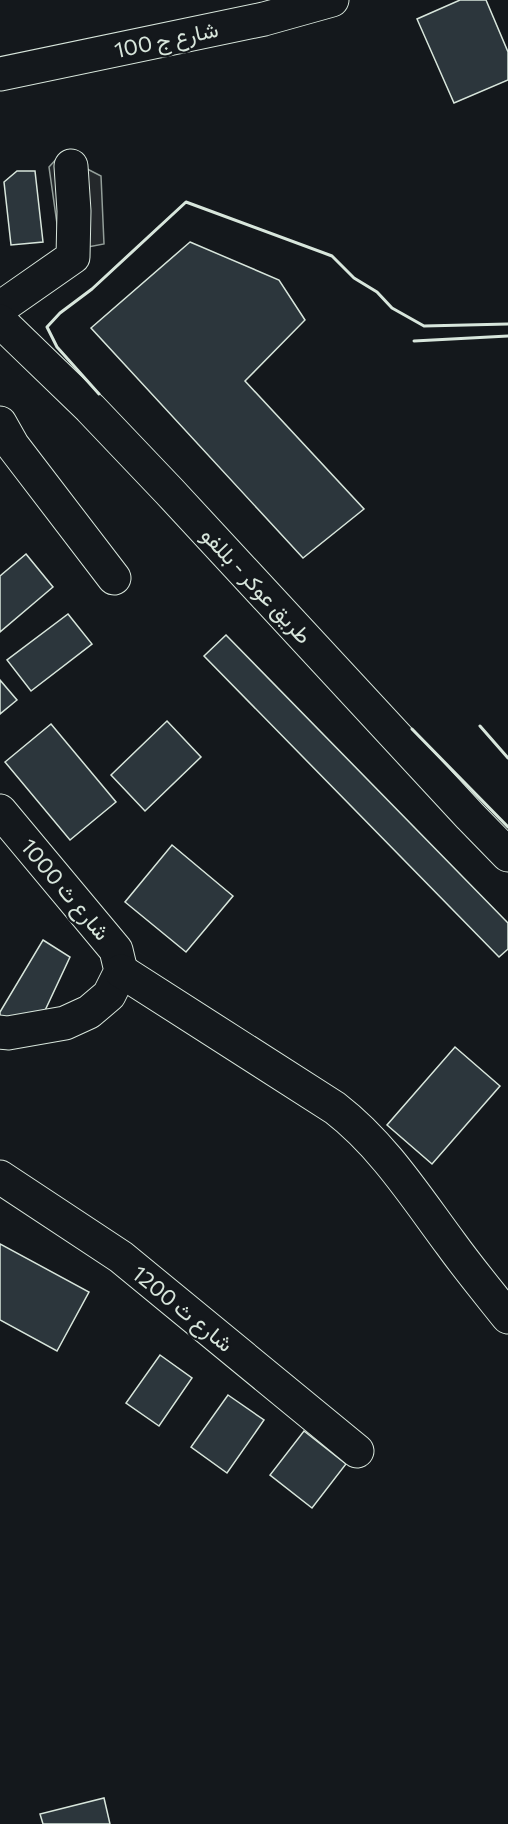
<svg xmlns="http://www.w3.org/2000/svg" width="508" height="1824" viewBox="0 0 508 1824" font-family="Commissioner,Vazirmatn,sans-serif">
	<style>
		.parking { fill: #24282b; stroke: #939e99; stroke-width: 1.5 }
		.building { fill: #2c363c; stroke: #d8e6dc; stroke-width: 1.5 }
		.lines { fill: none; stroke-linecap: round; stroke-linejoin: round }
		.minor-casing { stroke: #d8e6dc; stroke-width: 35 }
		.minor { stroke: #14181c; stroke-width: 33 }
		.wall { stroke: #d8e6dc; stroke-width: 3 }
		.labels { text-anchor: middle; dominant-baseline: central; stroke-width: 4.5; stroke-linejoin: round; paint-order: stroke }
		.street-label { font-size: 22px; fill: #d8e6dc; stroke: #14181c }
	</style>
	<rect width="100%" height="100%" fill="#14181c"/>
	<path class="parking" d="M60 155 101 176 104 244 61 252 49 167Z"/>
	<g class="building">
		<path d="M460 0H486L508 52V80L454 103 417 19Z"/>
		<path d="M17 171H35L43 242 11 245 4 182Z"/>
		<path d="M190 242 279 280 305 320 245 381 364 509 303 558 91 328Z"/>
		<path d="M26 554 53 587 0 632V576Z"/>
		<path d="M68 614 92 644 31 691 7 660Z"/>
		<path d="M226 635 508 923V949L499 957 204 656Z"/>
		<path d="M0 680 17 700 0 714Z"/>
		<path d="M167 721 201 757 145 811 111 775Z"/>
		<path d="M51 724 116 802 70 840 5 762Z"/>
		<path d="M172 845 233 896 186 952 125 902Z"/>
		<path d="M43 940 70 957 41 1019H0V1012Z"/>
		<path d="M455 1047 500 1086 432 1164 387 1125Z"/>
		<path d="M0 1244 89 1292 57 1351 0 1320Z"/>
		<path d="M160 1355 192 1378 159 1426 126 1403Z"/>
		<path d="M228 1395 264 1420 227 1473 191 1447Z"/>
		<path d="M304 1431 346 1464 312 1508 270 1475Z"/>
		<path d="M104 1798 110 1824H43L40 1814Z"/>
	</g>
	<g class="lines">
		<defs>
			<g id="minor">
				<path d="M0 74 264 19 332 0"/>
				<path d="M0 308 73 257 74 211 71 166"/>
				<path d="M0 321 90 408 169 491 470 816 508 855"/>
				<path d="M0 423 13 446 114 578"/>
				<path d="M0 811 116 950 121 971 109 995 89 1012 65 1023 8 1033 0 1032"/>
				<path d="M121 971 335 1108C383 1145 416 1197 451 1244 469 1269 489 1293 508 1317"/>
				<path d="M0 1177 121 1257 357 1451"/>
			</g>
		</defs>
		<use href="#minor" class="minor-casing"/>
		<use href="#minor" class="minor"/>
		<g class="wall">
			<path d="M414 341 508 336"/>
			<path d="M99 394 57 347 47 327 60 313 92 289 186 202 332 256 354 278 377 292 392 308 424 326 508 324"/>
			<path d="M480 726 508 758"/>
			<path d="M412 729 508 827"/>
		</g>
	</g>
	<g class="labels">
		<g class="street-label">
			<text transform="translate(166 39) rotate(-12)">شارع ج 100</text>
			<text transform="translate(257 585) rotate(47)">طريق عوكر - بللفو</text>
			<text transform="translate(66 889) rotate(50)">شارع ث 1000</text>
			<text transform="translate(183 1308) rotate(39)">شارع ث 1200</text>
		</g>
	</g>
</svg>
